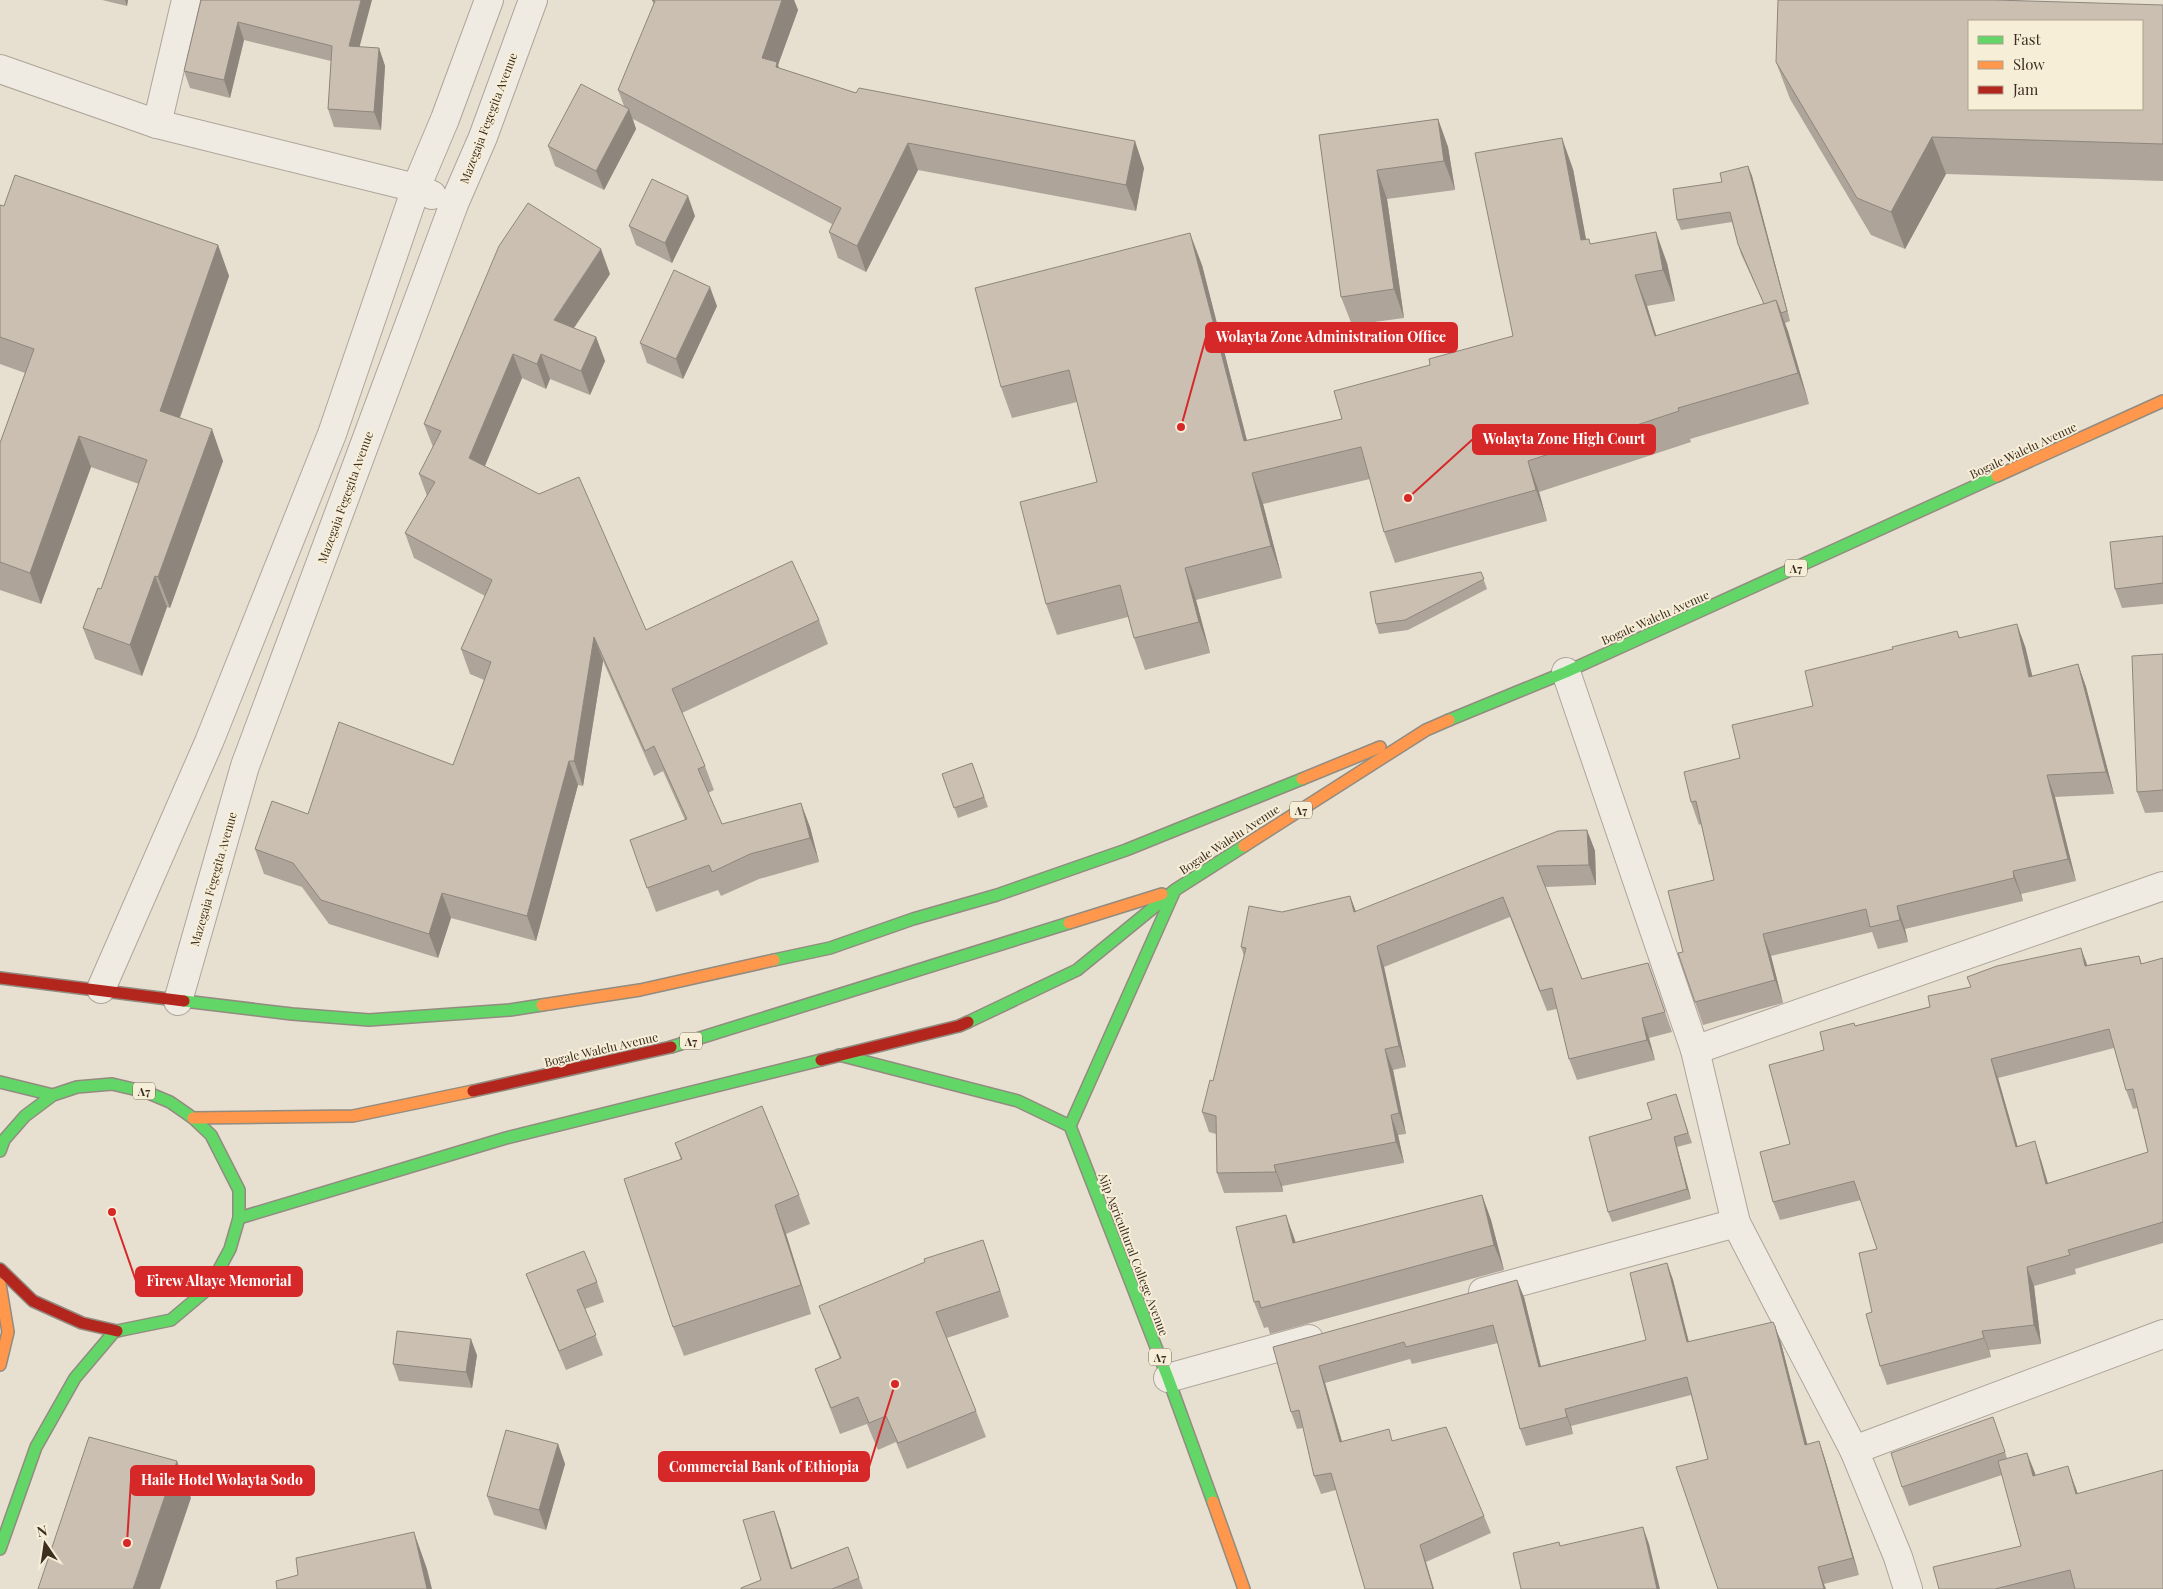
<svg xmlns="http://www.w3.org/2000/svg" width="2163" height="1589" viewBox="0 0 2163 1589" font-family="'Playfair Display',serif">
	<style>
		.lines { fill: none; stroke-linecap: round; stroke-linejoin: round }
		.street-casing { stroke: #ada599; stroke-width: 30 }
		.fast-casing { stroke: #928b80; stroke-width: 14 }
		.slow-casing { stroke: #928b80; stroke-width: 14 }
		.jam-casing { stroke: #928b80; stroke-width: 14 }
		.street { stroke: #efebe3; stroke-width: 28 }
		.fast { stroke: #63d668; stroke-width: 11 }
		.slow { stroke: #ff974d; stroke-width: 11 }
		.jam { stroke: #b3261e; stroke-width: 11 }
		.wall { fill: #afa499; fill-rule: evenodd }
		.shaded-wall { fill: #8e867d }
		.building { fill: #cbbfb2; stroke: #8e867d; fill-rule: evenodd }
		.labels { text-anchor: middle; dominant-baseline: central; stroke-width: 4; stroke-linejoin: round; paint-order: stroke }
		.shield { fill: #f7eed8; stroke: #756857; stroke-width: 1 }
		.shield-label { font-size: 11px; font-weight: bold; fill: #3d2e20 }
		.street-label { font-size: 12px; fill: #3d2e20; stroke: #f7eed8 }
		.leader { fill: none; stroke: #d62828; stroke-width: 2 }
		.callout-dot { fill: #d62828; stroke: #f7eed8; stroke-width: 2 }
		.callout { fill: #d62828; stroke: #d62828; stroke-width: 2 }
		.callout-label { font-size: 14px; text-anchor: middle; font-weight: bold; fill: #fff }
	</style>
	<rect width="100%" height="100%" fill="#e7e0d1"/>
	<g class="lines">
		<defs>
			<g id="street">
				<path d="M0 69 157 124 416 188 432 195"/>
				<path d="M157 124 186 0"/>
				<path d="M1566 672 1695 1050 1736 1223 1854 1450 1898 1557 1908 1589"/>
				<path d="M101 989 209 742 332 434 416 188 445 119 489 0"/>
				<path d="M178 1001 245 766 454 204 483 137 533 0"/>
				<path d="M1695 1050 2163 886"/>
				<path d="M1483 1292 1736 1223"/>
				<path d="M1168 1378 1309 1339"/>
				<path d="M1854 1450 2163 1334"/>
			</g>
			<g id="fast">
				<path d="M1449 720 1566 672 1997 476"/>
				<path d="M774 960 830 948 913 919 997 895 1126 850 1302 779"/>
				<path d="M184 1001 292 1014 369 1020 510 1010 542 1005"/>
				<path d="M968 1022 1077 970 1175 890 1244 846"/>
				<path d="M671 1047 1069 923"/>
				<path d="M839 1055 1018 1101 1070 1126 1168 1378 1213 1502"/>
				<path d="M0 1082 53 1095"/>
				<path d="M1070 1126 1175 890"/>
				<path d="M0 1151 4 1140 25 1116 53 1095 77 1087 112 1084 146 1092 170 1102 193 1118 211 1135 239 1190V1218L230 1249 209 1288 171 1320 117 1331"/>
				<path d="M239 1218 506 1138 821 1060"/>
				<path d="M0 1549 36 1447 75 1378 114 1332"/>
			</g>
			<g id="slow">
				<path d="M1997 476 2163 401"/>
				<path d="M1302 779 1380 747"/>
				<path d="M1244 846 1426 730 1449 720"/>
				<path d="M1069 923 1162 894"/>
				<path d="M542 1005 640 990 774 960"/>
				<path d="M193 1118 353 1116 473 1091"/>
				<path d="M0 1284 8 1332 0 1365"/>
				<path d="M1213 1502 1244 1589"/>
			</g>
			<g id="jam">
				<path d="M0 978 184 1001"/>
				<path d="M821 1060 959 1026 968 1022"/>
				<path d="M473 1091 671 1047"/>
				<path d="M0 1269 33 1301 82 1323 117 1331"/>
			</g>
		</defs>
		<use href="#street" class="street-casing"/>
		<use href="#fast" class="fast-casing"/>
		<use href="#slow" class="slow-casing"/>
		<use href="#jam" class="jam-casing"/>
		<use href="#street" class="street"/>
		<use href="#fast" class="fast"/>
		<use href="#slow" class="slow"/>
		<use href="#jam" class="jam"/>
	</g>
	<g class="wall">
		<path d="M102 0H128L127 6Z"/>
		<path d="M201 0 359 47 379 48 385 66 381 130 334 127 328 109 331 61 244 40 230 98 190 88 184 71Z"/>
		<path d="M652 0H794L798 10 778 65 779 68 856 93 1144 168 1136 211 918 170 866 272 838 258 829 232 832 224 633 119 636 129 604 190 555 166 548 146 624 106 618 90 654 5Z"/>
		<path d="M2163 5V181L1946 174 1905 249 1871 235 1790 99 1776 62Z"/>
		<path d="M1438 119 1448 147 1455 190 1387 199 1404 318 1352 325 1341 297 1319 135Z"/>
		<path d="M1748 166 1752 176 1790 321 1785 323 1809 404 1690 439 1691 442 1539 492 1547 521 1395 563 1384 532 1370 479 1263 504 1282 578 1196 600 1210 653 1145 670 1134 638 1128 617 1057 635 1046 604 1097 482 1077 402 1012 418 1001 387 1202 265 1247 441 1342 419 1430 365 1513 336 1573 169 1586 239 1591 244 1667 263 1675 301 1647 306 1656 336 1764 304 1741 254 1738 244 1732 222 1681 230 1677 220 1722 182Z"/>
		<path d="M0 205 4 206 218 245 229 276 180 418 223 461 170 608 167 607 142 676 95 659 83 628 101 589 139 484 91 467 41 604 0 590V443L25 373 0 364Z"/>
		<path d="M695 216 672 263 636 245 629 226Z"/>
		<path d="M610 274 574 328 596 337 605 361 590 395 550 379 546 389 522 378 485 466 646 630 819 620 828 644 682 713 705 766 714 790 708 793 722 824 810 827 819 862 759 879 721 896 718 890 656 912 630 840 685 820 663 771 654 776 603 661 583 786 578 785 536 941 451 918 438 958 329 924 302 887 264 874 255 849 308 814 453 765 484 680 470 674 461 649 485 596 414 558 405 533 427 496 419 474 433 447 424 424Z"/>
		<path d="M717 306 683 379 647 363 640 343Z"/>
		<path d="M2163 536V604L2122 608 2115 589Z"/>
		<path d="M1481 572 1487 589 1408 630 1379 634 1376 624Z"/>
		<path d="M1957 631 1960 638 2025 646 2032 676 2078 664 2086 687 2114 794 2055 797 2076 881 2021 894 2023 901 1905 929 1908 942 1878 949 1872 932 1771 956 1783 1003 1703 1025 1695 1002 1683 952 1714 880 1701 824 1699 825 1691 802 1740 758 1893 649Z"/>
		<path d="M2163 654V812L2145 813 2137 792Z"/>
		<path d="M972 763 988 807 958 818 942 774Z"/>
		<path d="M1587 830 1595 851 1596 885 1545 887 1582 979 1648 963 1672 1032 1649 1038 1655 1060 1577 1080 1569 1059 1557 1009 1547 1011 1510 917 1384 967 1406 1067 1393 1070 1406 1134 1398 1135 1404 1163 1282 1186 1283 1192 1224 1193 1217 1173 1216 1134 1209 1132 1202 1112 1213 1081 1244 956 1241 947 1282 912 1350 896 1356 912Z"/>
		<path d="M2139 956 2142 964 2163 958V1243L2075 1269 2076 1274 2034 1286 2041 1344 1989 1350 1991 1357 1887 1385 1880 1366 1872 1312 1877 1249 1861 1200 1780 1220 1773 1202 1790 1144 1824 1050 1855 1026 2088 965ZM2114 1048 2126 1090 2133 1109 2137 1108 2148 1152 2048 1183 2041 1160 2017 1146 1998 1078Z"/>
		<path d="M1676 1094 1692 1143 1677 1147 1691 1199 1612 1222 1608 1212 1652 1119Z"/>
		<path d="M675 1143 799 1195 810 1224 786 1234 811 1314 684 1356 673 1327 681 1160Z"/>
		<path d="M1482 1195 1491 1220 1504 1270 1270 1334 1268 1327 1264 1328 1254 1302 1296 1243Z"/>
		<path d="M983 1240 1009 1317 947 1338 976 1411 986 1437 907 1469 896 1442 878 1450 867 1424 840 1434 815 1369 840 1359 829 1332 819 1306Z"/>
		<path d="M1667 1263 1673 1280 1689 1342 1775 1326 1781 1343 1807 1445 1819 1441 1825 1459 1859 1575 1824 1584 1708 1459 1691 1395 1571 1426 1573 1434 1526 1446 1520 1429 1498 1343 1412 1364 1410 1359 1325 1383 1342 1442 1393 1441 1484 1516 1491 1533 1426 1562 1336 1490 1321 1494 1314 1476 1303 1428 1297 1429 1291 1412 1273 1347 1524 1297 1541 1366 1646 1340Z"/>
		<path d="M526 1274 597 1282 604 1302 585 1309 603 1355 566 1370 534 1294Z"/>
		<path d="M477 1355 472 1388 399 1381 393 1364Z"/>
		<path d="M1993 1417 2007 1458 2035 1475 2075 1486 2078 1494 2163 1589H1939L2021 1546 2002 1475 1909 1506 1902 1487Z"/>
		<path d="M558 1444 565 1464 546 1530 494 1515 487 1496Z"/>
		<path d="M780 1528 792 1568 848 1547 863 1589H741L761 1580Z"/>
	</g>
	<g class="shaded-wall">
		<path d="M125 0H128L127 6Z"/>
		<path d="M361 0H372L355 64 349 46Z"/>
		<path d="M782 0H794L798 10 778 65 787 89 762 58Z"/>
		<path d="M238 22 244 40 230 98 224 80Z"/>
		<path d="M379 48 385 66 381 130 374 112Z"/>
		<path d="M629 109 636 129 604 190 596 171Z"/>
		<path d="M1438 119 1448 147 1455 190 1444 161Z"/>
		<path d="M1932 137 1946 174 1905 249 1891 212Z"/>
		<path d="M1562 138 1573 169 1592 272 1581 240Z"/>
		<path d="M1135 141 1144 168 1136 211 1126 185Z"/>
		<path d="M908 143 918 170 866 272 857 246Z"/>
		<path d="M1748 166 1752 176 1790 321 1787 311Z"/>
		<path d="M1377 170 1387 199 1404 318 1394 289Z"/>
		<path d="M688 196 695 216 672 263 665 243Z"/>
		<path d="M1656 232 1667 263 1675 301 1663 270Z"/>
		<path d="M1190 233 1202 265 1255 472 1244 441Z"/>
		<path d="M218 245 229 276 171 442 160 411Z"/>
		<path d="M601 249 610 274 563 344 554 320Z"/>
		<path d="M1635 275 1647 306 1666 367 1655 336Z"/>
		<path d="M710 287 717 306 683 379 676 359Z"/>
		<path d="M1776 300 1788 331 1809 404 1798 373Z"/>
		<path d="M596 337 605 361 590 395 581 371Z"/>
		<path d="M513 354 522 378 478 482 469 458Z"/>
		<path d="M541 354 550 379 546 389 537 364Z"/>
		<path d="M212 429 223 461 170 608 158 577Z"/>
		<path d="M79 436 91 467 41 604 30 573Z"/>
		<path d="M1528 461 1539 492 1547 521 1536 490Z"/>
		<path d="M1252 473 1263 504 1282 578 1271 546Z"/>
		<path d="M1185 568 1196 600 1210 653 1199 622Z"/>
		<path d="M155 576 167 607 142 676 130 645Z"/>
		<path d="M2017 624 2025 646 2038 699 2029 677Z"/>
		<path d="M594 637 603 661 583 786 574 761Z"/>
		<path d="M2078 664 2086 687 2114 794 2106 772Z"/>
		<path d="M569 761 578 785 536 941 527 916Z"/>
		<path d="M2047 775 2055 797 2076 881 2068 859Z"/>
		<path d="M801 803 810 827 819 862 810 838Z"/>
		<path d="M1587 830 1595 851 1596 885 1589 865Z"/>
		<path d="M2013 871 2021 894 2023 901 2014 878Z"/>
		<path d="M442 893 451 918 438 958 429 934Z"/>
		<path d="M1350 896 1358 917 1354 912Z"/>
		<path d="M1897 906 1905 929 1908 942 1900 920Z"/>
		<path d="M1763 934 1771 956 1783 1003 1775 980Z"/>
		<path d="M1377 946 1384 967 1406 1067 1399 1046Z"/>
		<path d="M2081 948 2088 967 2085 966Z"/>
		<path d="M1642 1018 1649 1038 1655 1060 1647 1040Z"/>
		<path d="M1385 1049 1393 1070 1406 1134 1399 1113Z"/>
		<path d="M1991 1059 1998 1078 2023 1165 2016 1147Z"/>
		<path d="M1391 1115 1398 1135 1404 1163 1396 1142Z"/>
		<path d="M1674 1137 1677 1147 1691 1199 1687 1189Z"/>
		<path d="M2035 1141 2041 1160 2053 1202 2046 1184Z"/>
		<path d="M1274 1165 1282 1186 1283 1192 1276 1172Z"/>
		<path d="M1482 1195 1491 1220 1504 1270 1494 1245Z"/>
		<path d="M775 1205 786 1234 811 1314 801 1285Z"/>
		<path d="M1286 1215 1295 1240 1302 1269 1293 1243Z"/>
		<path d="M983 1240 992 1266 1009 1317 1000 1291Z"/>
		<path d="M1667 1263 1673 1280 1693 1359 1687 1342Z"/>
		<path d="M2027 1267 2034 1286 2041 1344 2034 1325Z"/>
		<path d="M1517 1280 1524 1297 1545 1384 1539 1367Z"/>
		<path d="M1775 1326 1781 1343 1812 1462 1805 1445Z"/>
		<path d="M1982 1331 1989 1350 1991 1357 1984 1338Z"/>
		<path d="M471 1339 477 1355 472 1388 466 1372Z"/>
		<path d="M1319 1366 1325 1383 1347 1459 1340 1442Z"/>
		<path d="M1565 1409 1571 1426 1573 1434 1567 1417Z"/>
		<path d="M1819 1441 1825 1459 1859 1575 1853 1558Z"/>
		<path d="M558 1444 565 1464 546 1530 539 1510Z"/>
		<path d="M2027 1453 2035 1473 2041 1495 2033 1476Z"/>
		<path d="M177 1461 191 1498 160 1589H133Z"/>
		<path d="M2068 1466 2075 1486 2084 1514 2076 1494Z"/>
		<path d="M774 1511 780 1528 797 1586 791 1569Z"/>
		<path d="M1643 1527 1649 1544 1660 1589H1657Z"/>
		<path d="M414 1532 427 1569 432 1589H427Z"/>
		<path d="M1420 1545 1426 1562 1434 1589H1433Z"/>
		<path d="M1818 1567 1824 1584 1826 1589H1824Z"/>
	</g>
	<g class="building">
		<path d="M201 0H361L349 46 379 48 374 112 328 109 332 46 238 22 224 80 184 71Z"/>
		<path d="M652 0H782L762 58 777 62 776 67 856 93 859 88 1135 141 1126 185 908 143 857 246 829 232 841 208 618 90 655 1Z"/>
		<path d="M1778 0H1995L2163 5V144L1932 137 1891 212 1857 198 1776 62ZM1969 21H2142V109H1969Z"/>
		<path d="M581 84 629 109 596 171 548 146Z"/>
		<path d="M1438 119 1444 161 1377 170 1394 289 1341 297 1319 135Z"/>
		<path d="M1562 138 1581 240 1589 239 1590 244 1656 232 1663 270 1635 275 1655 336 1776 300 1798 373 1678 408 1679 411 1528 461 1536 490 1384 532 1361 447 1252 473 1271 546 1185 568 1199 622 1134 638 1120 585 1046 604 1020 502 1097 482 1069 370 1001 387 975 288 1190 233 1244 441 1342 419 1334 391 1430 365 1429 359 1513 336 1475 153Z"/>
		<path d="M1748 166 1787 311 1781 313 1776 300 1764 304 1738 244 1730 212 1677 220 1673 189 1722 182 1720 173Z"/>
		<path d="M15 175 218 245 160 411 212 429 158 577 155 576 130 645 83 628 98 588 101 589 147 460 79 436 30 573 0 562V443L34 349 0 337V205L4 206Z"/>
		<path d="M652 179 688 196 665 243 629 226Z"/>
		<path d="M528 203 601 249 554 320 596 337 581 371 541 354 537 364 513 354 469 458 539 494 579 477 646 630 792 561 819 620 672 689 705 766 698 769 722 824 801 803 810 838 750 854 712 872 709 865 647 888 630 840 687 819 654 746 645 751 594 637 574 761H569L527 916 442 893 429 934 321 900 293 863 255 849 272 801 308 814 339 722 453 765 491 662 461 649 492 580 405 533 435 482 419 474 441 431 424 424 499 246Z"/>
		<path d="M674 270 710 287 676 359 640 343Z"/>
		<path d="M2163 536V583L2115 589 2110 542Z"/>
		<path d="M1481 572 1484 579 1405 620 1376 624 1370 592Z"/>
		<path d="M2017 624 2029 677 2078 664 2106 772 2047 775 2068 859 2013 871 2014 878 1897 906 1900 920 1870 927 1866 909 1763 934 1775 980 1695 1002 1678 953 1683 952 1668 891 1714 880 1696 801 1691 802 1684 772 1740 758 1732 725 1813 706 1805 671 1893 649 1892 647 1957 631 1959 638Z"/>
		<path d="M2163 654V790L2137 792 2132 656Z"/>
		<path d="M972 763 984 797 954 808 942 774Z"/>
		<path d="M1587 830 1589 865 1537 866 1582 979 1648 963 1665 1012 1642 1018 1647 1040 1569 1059 1552 988 1540 991 1503 897 1377 946 1399 1046 1385 1049 1399 1113 1391 1115 1396 1142 1274 1165 1276 1172 1217 1173 1216 1116 1202 1112 1210 1080 1213 1081 1246 948 1241 947 1249 906 1282 912 1350 896 1354 912 1558 831Z"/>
		<path d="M2081 948 2085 966 2139 956 2141 964 2163 958V1222L2068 1250 2070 1255 2027 1267 2034 1325 1982 1331 1984 1338 1880 1366 1866 1314 1872 1312 1859 1253 1877 1249 1854 1181 1773 1202 1760 1152 1790 1144 1769 1065 1824 1050 1820 1032 1854 1023 1855 1026 1930 1007 1928 996 1971 987 1967 977 1997 966ZM2109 1029 2126 1090 2133 1089 2148 1152 2046 1184 2035 1141 2016 1147 1991 1059Z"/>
		<path d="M1676 1094 1688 1133 1674 1137 1687 1189 1608 1212 1589 1137 1652 1119 1647 1103Z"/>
		<path d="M762 1106 799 1195 775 1205 801 1285 673 1327 624 1179 682 1159 675 1143Z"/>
		<path d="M1482 1195 1494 1245 1261 1308 1259 1301 1254 1302 1236 1227 1286 1215 1293 1243Z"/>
		<path d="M983 1240 1000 1291 936 1312 976 1411 898 1443 886 1416 869 1423 858 1397 831 1408 815 1369 841 1358 819 1306 925 1262 924 1259Z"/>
		<path d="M584 1251 597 1282 577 1290 596 1335 559 1351 526 1274Z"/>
		<path d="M1667 1263 1687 1342 1773 1322 1775 1326 1805 1445 1819 1441 1853 1558 1818 1567 1824 1589H1718L1676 1467 1708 1459 1687 1377 1565 1409 1567 1417 1520 1429 1493 1325 1406 1347 1404 1342 1319 1366 1340 1442 1389 1429 1392 1441 1446 1427 1484 1516 1420 1545 1433 1589H1365L1331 1473 1314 1476 1299 1410 1291 1412 1273 1347 1517 1280 1539 1367 1646 1340 1630 1273Z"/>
		<path d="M397 1331 471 1339 466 1372 393 1364Z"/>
		<path d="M1993 1417 2005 1452 1902 1487 1891 1453Z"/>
		<path d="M506 1430 558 1444 539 1510 487 1496Z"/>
		<path d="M89 1437 177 1461 133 1589H38Z"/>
		<path d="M2027 1453 2033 1476 2068 1466 2076 1494 2163 1470V1589H2075L2070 1570 1995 1589H1939L1933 1567 2021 1546 1998 1461Z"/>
		<path d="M774 1511 791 1569 848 1547 859 1578 832 1589H741V1588L761 1580 743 1520Z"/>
		<path d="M1643 1527 1657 1589H1521L1513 1553 1559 1542 1560 1546Z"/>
		<path d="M414 1532 427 1589H277L276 1581 298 1575 296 1558Z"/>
	</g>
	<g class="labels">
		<g class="shield">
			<rect x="1785" y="559.5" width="22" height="17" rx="4"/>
			<rect x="1290" y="801.5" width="22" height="17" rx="4"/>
			<rect x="680" y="1032.5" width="22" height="17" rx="4"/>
			<rect x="133" y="1082.5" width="22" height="17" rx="4"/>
			<rect x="1149" y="1348.5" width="22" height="17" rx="4"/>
		</g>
		<g class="shield-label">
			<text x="1796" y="568">A7</text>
			<text x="1301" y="810">A7</text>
			<text x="691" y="1041">A7</text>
			<text x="144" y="1091">A7</text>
			<text x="1160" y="1357">A7</text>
		</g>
		<g class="street-label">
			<text transform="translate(488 118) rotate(-69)">Mazegaja Fegegita Avenue</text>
			<text transform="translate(2023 450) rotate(-25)">Bogale Walelu Avenue</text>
			<text transform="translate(345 497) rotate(-70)">Mazegaja Fegegita Avenue</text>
			<text transform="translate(1655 617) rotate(-24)">Bogale Walelu Avenue</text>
			<text transform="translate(1229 839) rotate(-33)">Bogale Walelu Avenue</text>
			<text transform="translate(213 879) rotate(-74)">Mazegaja Fegegita Avenue</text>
			<text transform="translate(601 1049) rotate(-13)">Bogale Walelu Avenue</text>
			<text transform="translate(1134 1254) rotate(69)">Ajip Agricultural College Avenue</text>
		</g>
	</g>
	<path class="leader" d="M1181 427L1206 337M1408 498L1473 439M112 1212L136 1281M895 1384L869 1467M127 1543L131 1480"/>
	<g class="callout-dot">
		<circle cx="1181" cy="427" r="5"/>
		<circle cx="1408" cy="498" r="5"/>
		<circle cx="112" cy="1212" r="5"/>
		<circle cx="895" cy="1384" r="5"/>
		<circle cx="127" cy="1543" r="5"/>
	</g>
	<g class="callout">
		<rect x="1206" y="323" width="251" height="29" rx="5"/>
		<rect x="1473" y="425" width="182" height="29" rx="5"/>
		<rect x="136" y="1267" width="166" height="29" rx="5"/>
		<rect x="659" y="1452" width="210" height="29" rx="5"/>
		<rect x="131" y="1466" width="183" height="29" rx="5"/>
	</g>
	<g class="callout-label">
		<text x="1331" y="342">Wolayta Zone Administration Office</text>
		<text x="1564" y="444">Wolayta Zone High Court</text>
		<text x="219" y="1286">Firew Altaye Memorial</text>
		<text x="764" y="1472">Commercial Bank of Ethiopia</text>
		<text x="222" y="1485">Haile Hotel Wolayta Sodo</text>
	</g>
	<rect x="1968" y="20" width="175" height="90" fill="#f7eed8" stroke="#ada18e"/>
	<rect x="1978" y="36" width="25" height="8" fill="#63d668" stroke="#ada18e"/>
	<text x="2013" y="45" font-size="15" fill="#3d2e20">Fast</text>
	<rect x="1978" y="61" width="25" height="8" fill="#ff974d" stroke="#ada18e"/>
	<text x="2013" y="70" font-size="15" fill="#3d2e20">Slow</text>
	<rect x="1978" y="86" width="25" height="8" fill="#b3261e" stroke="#ada18e"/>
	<text x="2013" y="95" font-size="15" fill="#3d2e20">Jam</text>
	<g transform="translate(45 1544) rotate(347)" stroke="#f7eed8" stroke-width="4" paint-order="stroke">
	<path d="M0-4L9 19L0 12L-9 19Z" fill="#3d2e20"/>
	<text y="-8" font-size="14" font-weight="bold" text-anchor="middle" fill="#3d2e20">N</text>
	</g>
</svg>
